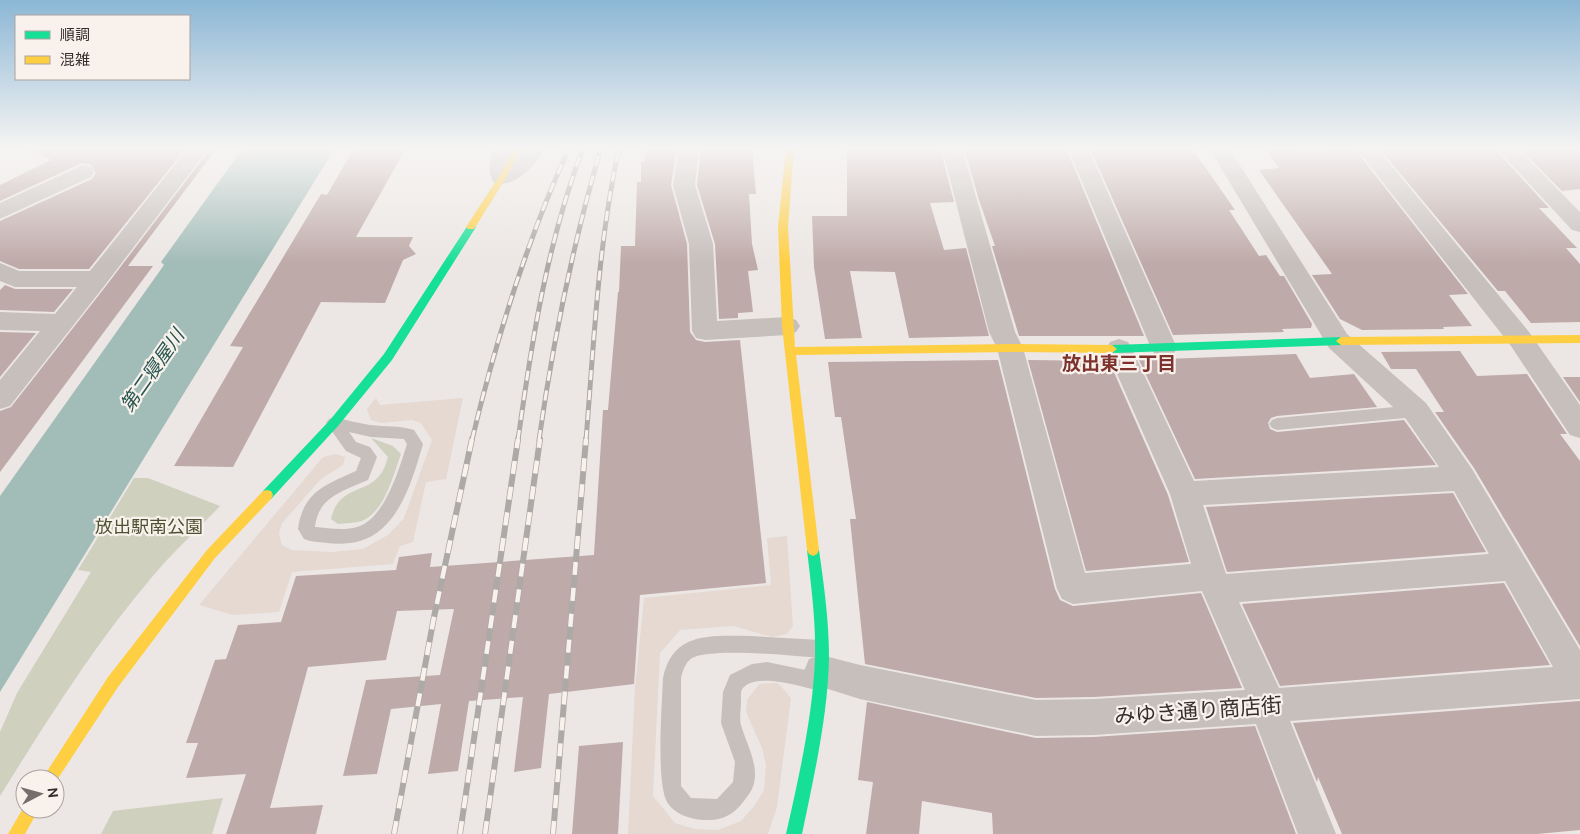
<svg xmlns="http://www.w3.org/2000/svg" width="1580" height="834" viewBox="0 0 1580 834" font-family="Ubuntu,'Noto Sans JP',sans-serif">
	<style>
		.green { fill: #d0d0bf }
		.plaza { fill: #e5d9d2 }
		.water { fill: #a2bcb8 }
		.building { fill: #beaaa8 }
		.lines { fill: none; stroke-linecap: round; stroke-linejoin: round }
		.lane { fill: #c6bfbc; fill-rule: evenodd }
		.street { fill: #c6bfbc; fill-rule: evenodd }
		.fast { fill: #16e098; fill-rule: evenodd }
		.slow { fill: #ffcf43; fill-rule: evenodd }
		.rail-far1-casing { stroke: #ada9a7; stroke-width: 5 }
		.rail-casing { stroke: #ada9a7; stroke-width: 6 }
		.rail-far1 { stroke: #f8f1ec; stroke-width: 3; stroke-dasharray: 10; stroke-linecap: butt }
		.rail { stroke: #f8f1ec; stroke-width: 4.5; stroke-dasharray: 13; stroke-linecap: butt }
		.labels { text-anchor: middle; dominant-baseline: central; stroke-width: 4.5; stroke-linejoin: round; paint-order: stroke }
		.park-label { font-size: 18px; fill: #4c5231; stroke: #f8f1ec }
		.neighbourhood-label { font-size: 19px; font-weight: bold; fill: #7d322d; stroke: #f8f1ec }
		.water-label { font-size: 19px; font-style: italic; fill: #25544f; stroke: #f8f1ec }
		.near-street-label { font-size: 21px; fill: #372d2b; stroke: #f8f1ec }
	</style>
	<rect width="100%" height="100%" fill="#ece7e4"/>
	<g class="green">
		<path d="M371 438 393 446 401 454C393 476 385 511 362 521 354 523 346 523 338 524L331 519C339 484 368 495 382 472 385 468 386 462 388 457Z"/>
		<path d="M134 478H148L220 506C198 529 173 552 152 577 94 645 47 721 0 796V732L17 693 91 572 78 570Z"/>
		<path d="M223 798 212 834H101L113 811Z"/>
	</g>
	<g class="plaza">
		<path d="M376 398 380 405 463 398 446 479 426 482 413 542 400 546 393 564 292 572 279 612 233 615 199 605 323 457 336 454 345 457 343 465 321 479 282 523 279 533 282 545 292 550 332 552 363 549 388 535 404 518 432 440 421 423 412 420 381 423 371 420 367 409Z"/>
		<path d="M787 536 793 626 787 634 772 637 733 626 680 630 660 653 653 796 675 823 695 829 718 830 741 821 755 805 764 790 766 765 762 748 746 712 747 700 759 684 778 683 791 698 777 807 768 834H628L635 688 644 598 771 585 767 538Z"/>
	</g>
	<path class="water" d="M243 148H335L0 692V496L164 265 161 262Z"/>
	<g class="building">
		<path d="M26 148H186L89 269H19L0 261V221L92 179 96 173 91 165 82 163 0 201V185L51 160Z"/>
		<path d="M211 148H217L128 266H153L0 472V411L11 407 106 286Z"/>
		<path d="M354 148H406L356 237H413L409 246 416 254 403 260 385 303 321 302 233 467 174 466 243 347 230 346 321 194 327 195Z"/>
		<path d="M646 148H677L671 185 687 244 690 332 696 340 705 342 740 340 766 583 640 595 634 684 549 694 541 768 514 772 523 697 469 701 458 771 428 774 441 704 391 709 377 774 343 776 366 680 440 675 454 609 397 611 386 660 308 667 270 808 323 805 316 834H226L246 774 186 778 198 743H186L215 660 226 659 238 625 281 622 296 576 396 570 399 557 432 553 430 567 594 555 603 410H608L618 292H619L621 246H635L637 182H641V162L645 161Z"/>
		<path d="M701 148H752L756 194H749L752 244 758 270 748 271 753 312 738 313V318L719 319 715 244 697 185Z"/>
		<path d="M847 148H940L954 202 930 203 944 250 966 248 989 336 909 338 895 272 850 271 862 338 825 339 814 267 812 216H847Z"/>
		<path d="M964 148H1066L1144 336H1019L992 246H995L979 200Z"/>
		<path d="M1090 148H1192L1235 210H1229L1259 256 1266 255 1280 276H1284L1312 324 1311 328 1282 329 1284 332 1173 335Z"/>
		<path d="M1264 148H1293L1295 150 1354 148 1468 294 1449 295 1472 326 1443 327 1444 329 1362 330 1340 319 1312 275 1332 274 1259 170 1279 168Z"/>
		<path d="M1379 148H1494L1549 208H1539L1577 248H1566L1580 264V322L1531 323 1505 291H1498Z"/>
		<path d="M1519 148H1580V189L1562 191Z"/>
		<path d="M5 285 15 289H73L54 312 0 310V290Z"/>
		<path d="M0 332 36 333 0 377Z"/>
		<path d="M1460 351 1477 376 1527 374 1567 434H1560L1580 461V646L1474 468 1435 412H1444L1416 369H1391L1381 352Z"/>
		<path d="M1296 354 1310 378 1354 374 1377 407 1277 416 1271 418 1268 423 1270 429 1277 432 1404 420 1436 465 1195 479 1139 360Z"/>
		<path d="M998 360 1055 589 1060 600 1073 606 1201 593 1242 688 1094 697 1036 698 865 664 850 519H856L841 417H835L828 362Z"/>
		<path d="M1028 360 1109 361 1168 495 1189 562 1086 571Z"/>
		<path d="M1563 377H1580V402Z"/>
		<path d="M1453 493 1486 552 1227 572 1206 507Z"/>
		<path d="M1504 583 1550 665 1280 686 1242 604Z"/>
		<path d="M1580 701V830L1537 834H1342L1318 777 1317 782 1293 723Z"/>
		<path d="M867 702 1036 738 1094 737 1255 726 1296 834H993L992 813 922 801 919 834H866L873 782 858 780Z"/>
		<path d="M623 742 618 834H572L579 746Z"/>
	</g>
	<g class="lines">
		<g class="lane">
			<path d="M1416 405 1421 407 1423 411 1421 415 1416 417 1277 430 1272 428 1269 424 1272 420 1277 418Z"/>
			<path d="M334 417C346 420 358 423 370 425 385 427 399 425 414 430L423 444C413 478 399 530 360 541 344 546 326 543 310 541L304 539 298 529C303 492 325 485 356 471L361 458 346 451 329 427 326 423 329 419ZM349 432 371 437 404 439 407 444C399 469 385 519 357 527 344 531 328 528 315 527 318 497 343 491 368 480L377 457 370 447 356 442Z"/>
			<path d="M751 636 820 640 826 643 829 649 826 655 820 658C795 656 711 647 692 658 685 663 683 670 681 678V786L691 798 717 799 733 782 735 762 721 723 723 692 730 675 752 664 767 662 820 673 827 676 829 682 827 688 820 691C802 687 757 672 743 688 740 691 741 698 741 703 741 710 739 718 741 725 747 746 764 773 749 794 736 813 726 821 703 820 690 819 674 814 667 802 656 781 662 706 663 678 673 631 711 636 751 636Z"/>
		</g>
		<g class="street">
			<path d="M188 148H209L105 285 10 406 0 409V380L40 331 0 330V312L55 314 77 287H15L0 281V263L19 271H90Z"/>
			<path d="M494 148H514L511 163 520 157 525 148H545C536 165 516 188 494 183 487 172 490 159 494 148Z"/>
			<path d="M679 148H699L695 185 713 244 717 321 787 317 796 320 800 326 796 332 787 335 705 340 696 338 692 331 689 244 673 185Z"/>
			<path d="M942 148H962L1015 332 1023 348 1085 573 1191 564 1170 494 1106 349 1110 342 1119 339 1128 342 1132 349 1194 481 1439 467 1406 419 1329 348 1209 148H1229L1347 334 1426 403 1472 469 1580 650V699L1290 721 1336 834H1298L1256 724 1094 735 1036 736 860 699 809 683 804 671 809 659 821 655 860 665 1036 700 1094 699 1245 690 1202 591 1073 604 1062 599 1057 589 997 348 989 332ZM1454 491 1489 554 1226 574 1203 505ZM1505 581 1553 667 1279 688 1239 602Z"/>
			<path d="M1068 148H1088L1177 348 1173 355 1164 358 1155 355 1151 348Z"/>
			<path d="M1356 148H1377L1529 332 1580 405V438L1570 435 1511 346Z"/>
			<path d="M1496 148H1517L1580 212V232L1572 230Z"/>
			<path d="M83 165 91 167 94 172 91 177 0 219V203Z"/>
		</g>
		<g class="fast">
			<path d="M471 224 476 227 392 360 338 426 271 499 267 500 263 499 261 495 263 491 330 420 384 354 468 225Z"/>
			<path d="M1341 337 1346 341 1341 345 1112 353 1107 349 1112 345Z"/>
			<path d="M813 544 817 546 819 550C824 585 829 621 829 657 828 716 814 776 802 834H786C799 776 813 716 815 657 816 621 811 585 807 550L809 546Z"/>
		</g>
		<g class="slow">
			<path d="M514 148H522L506 178 474 229H468L466 227 498 178Z"/>
			<path d="M786 148H794L788 227 795 347 1010 344 1112 345 1117 349 1112 353 1010 352 796 355 819 550 817 554 813 556 809 554 807 550 782 326 778 227Z"/>
			<path d="M1580 335V343L1341 345 1336 341 1341 337Z"/>
			<path d="M267 490 271 491 273 495 271 499 215 558 118 687 55 783V779H42L108 677 207 550 263 491Z"/>
			<path d="M25 805V809H39L25 834H8Z"/>
		</g>
		<defs>
			<g id="rail-far1">
				<path d="M472 440C496 339 526 243 569 148"/>
				<path d="M518 440C532 339 547 244 583 148"/>
				<path d="M539 440C553 341 573 244 601 148"/>
				<path d="M586 440C594 342 598 244 619 148"/>
			</g>
			<g id="rail">
				<path d="M394 834 434 617 472 439"/>
				<path d="M460 834 518 439"/>
				<path d="M485 834 540 439"/>
				<path d="M553 834 586 439"/>
			</g>
		</defs>
		<use href="#rail-far1" class="rail-far1-casing"/>
		<use href="#rail" class="rail-casing"/>
		<use href="#rail-far1" class="rail-far1"/>
		<use href="#rail" class="rail"/>
	</g>
	<linearGradient id="sky" x2="0" y2="1"><stop stop-color="#8cb7d5"/><stop offset="0.56" stop-color="#f6f4f3"/><stop offset="1" stop-color="#f6f4f3" stop-opacity="0"/></linearGradient>
	<rect width="1580" height="264" fill="url(#sky)"/>
	<g class="labels">
		<g class="park-label">
			<text x="149" y="526">放出駅南公園</text>
		</g>
		<g class="neighbourhood-label">
			<text x="1119" y="363">放出東三丁目</text>
		</g>
		<g class="water-label">
			<text transform="translate(152 370) rotate(-55)">第二寝屋川</text>
		</g>
		<g class="near-street-label">
			<text transform="translate(1198 710) rotate(-4)">みゆき通り商店街</text>
		</g>
	</g>
	<rect x="15" y="15" width="175" height="65" fill="#f8f1ec" stroke="#aba39f"/>
	<rect x="25" y="31" width="25" height="8" fill="#16e098" stroke="#aba39f"/>
	<text x="60" y="40" font-size="15" fill="#372d2b">順調</text>
	<rect x="25" y="56" width="25" height="8" fill="#ffcf43" stroke="#aba39f"/>
	<text x="60" y="65" font-size="15" fill="#372d2b">混雑</text>
	<g transform="translate(40 794) rotate(84)"><circle r="24" fill="#f8f1ec" stroke="#aba39f"/>
	<path d="M0-4L9 19L0 12L-9 19Z" fill="#766e6c"/>
	<text y="-8" font-size="14" font-weight="bold" text-anchor="middle" fill="#372d2b">N</text>
	</g>
</svg>
